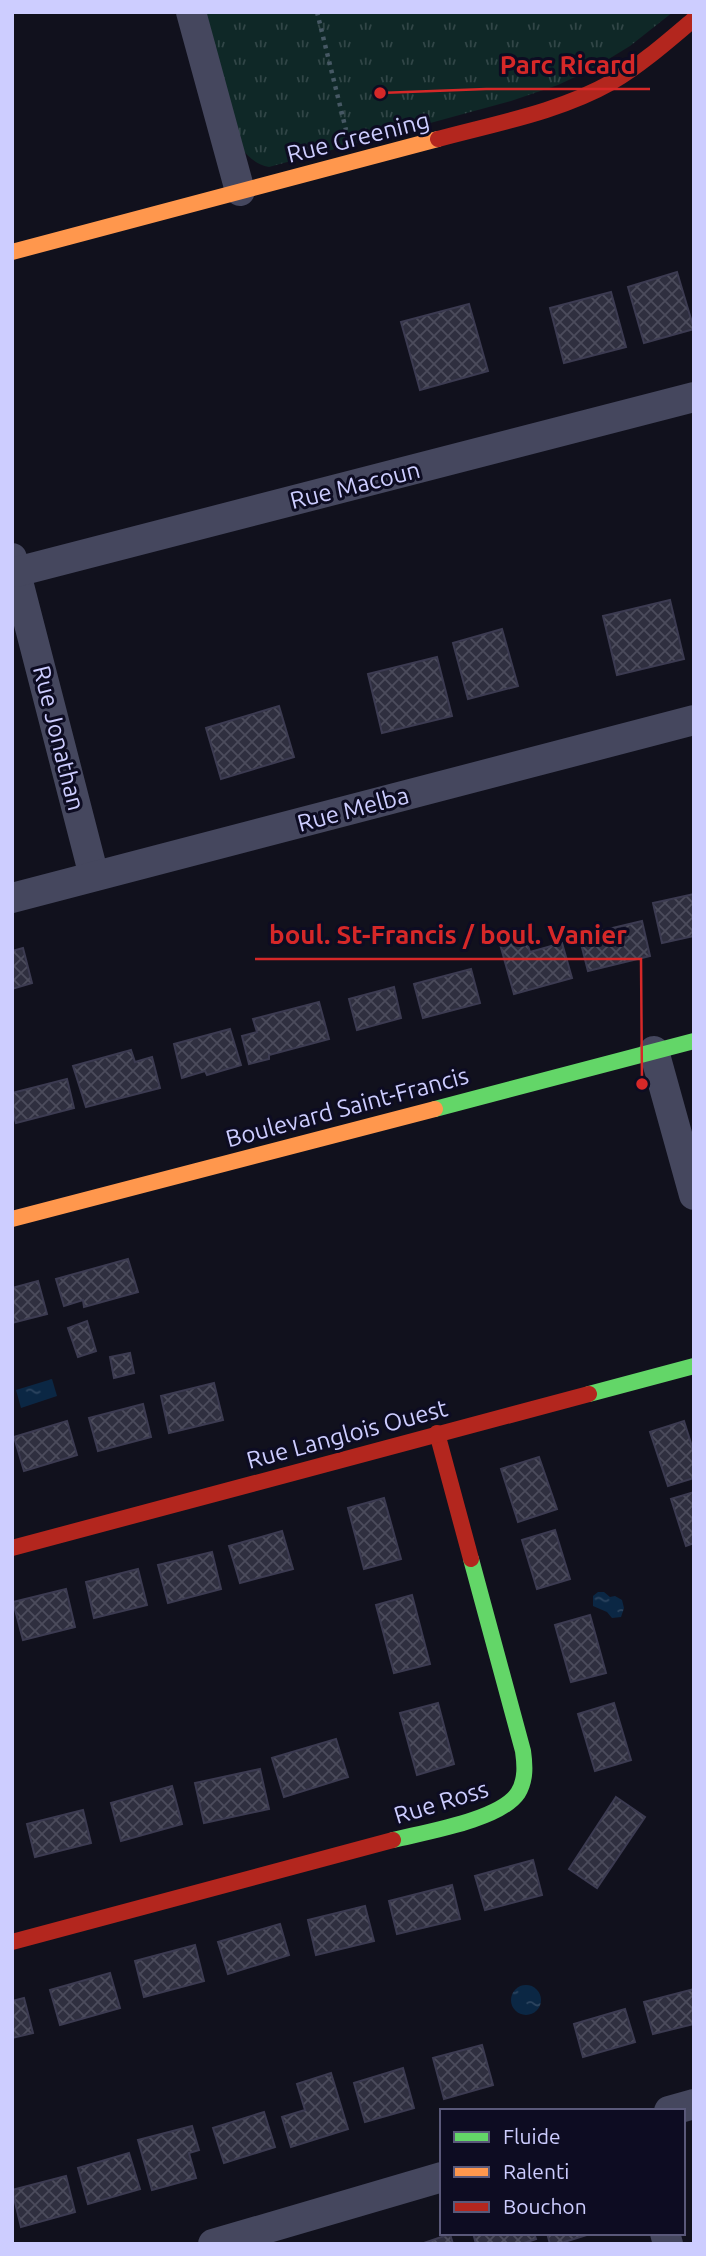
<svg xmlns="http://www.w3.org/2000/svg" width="706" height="2256" viewBox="0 0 706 2256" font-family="Ubuntu,sans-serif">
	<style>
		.park { fill: url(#park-tufts) }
		.water { fill: url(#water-ripples) }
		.building { fill: url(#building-cross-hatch); stroke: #3c3b51; stroke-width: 2 }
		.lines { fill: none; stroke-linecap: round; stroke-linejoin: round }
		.path { stroke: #465864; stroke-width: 4.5; stroke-dasharray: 3.5 5; stroke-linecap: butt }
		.street { stroke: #45475e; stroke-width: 30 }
		.fast { stroke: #63d668; stroke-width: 16 }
		.slow { stroke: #ff974d; stroke-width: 16 }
		.jam { stroke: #b3261e; stroke-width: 16 }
		.labels { text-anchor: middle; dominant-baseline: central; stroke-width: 6; stroke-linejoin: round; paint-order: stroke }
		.street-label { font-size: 24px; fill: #cdcdff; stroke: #0d0c22 }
		.leader { fill: none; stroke: #d62828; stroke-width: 2.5 }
		.callout-dot { fill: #d62828; stroke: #0d0c22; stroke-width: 2.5 }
		.callout-label { font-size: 26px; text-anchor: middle; font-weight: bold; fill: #d62828; stroke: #0d0c22; stroke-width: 6; stroke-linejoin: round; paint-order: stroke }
	</style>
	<defs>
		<pattern id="park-tufts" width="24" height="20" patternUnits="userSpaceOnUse" patternTransform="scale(1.75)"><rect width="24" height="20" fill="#0f2827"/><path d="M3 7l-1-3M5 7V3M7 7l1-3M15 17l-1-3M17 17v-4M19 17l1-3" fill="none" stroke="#314647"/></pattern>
		<pattern id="water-ripples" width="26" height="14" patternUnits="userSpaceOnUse" patternTransform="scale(1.75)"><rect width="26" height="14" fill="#0b2744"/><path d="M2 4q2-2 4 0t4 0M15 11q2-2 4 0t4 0" fill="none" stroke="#2d4560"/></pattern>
		<pattern id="building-cross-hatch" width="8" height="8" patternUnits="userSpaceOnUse" patternTransform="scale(1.75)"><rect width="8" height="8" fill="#2f2f3f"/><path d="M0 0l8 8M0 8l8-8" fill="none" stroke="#4c4c5c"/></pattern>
	</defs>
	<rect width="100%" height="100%" fill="#11111d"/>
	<path class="park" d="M204 12H673L630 46 594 68 558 85 511 101 269 167C255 164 249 157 240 147Z"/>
	<g class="water">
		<path d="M52 1379 57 1396 21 1408 16 1390Z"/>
		<path d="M598 1592H604L610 1597 615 1596 622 1600 624 1608 621 1617 612 1618 607 1612 593 1606V1596Z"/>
		<circle cx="526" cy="2000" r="15"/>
	</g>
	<g class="building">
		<path d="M677 272 694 329 644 343 628 287Z"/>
		<path d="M611 292 626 347 564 363 550 308Z"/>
		<path d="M469 304 488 371 420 390 401 322Z"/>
		<path d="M670 600 684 659 617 675 603 616Z"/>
		<path d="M502 629 518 686 468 699 453 643Z"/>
		<path d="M437 657 452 716 382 733 368 674Z"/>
		<path d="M279 706 294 757 221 779 206 728Z"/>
		<path d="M694 894V936L662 943 653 903Z"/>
		<path d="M642 921 650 956 588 971 579 936Z"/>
		<path d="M523 930 530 952 562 943 572 978 514 994 498 937Z"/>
		<path d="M23 948 32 983 12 989V951Z"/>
		<path d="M471 969 480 1003 423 1018 414 984Z"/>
		<path d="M394 987 401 1018 357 1030 349 999Z"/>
		<path d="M319 1002 329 1039 269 1055V1059L249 1064 242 1036 257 1032 253 1019Z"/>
		<path d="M230 1029 241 1065 207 1075 205 1071 182 1078 174 1044Z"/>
		<path d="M131 1050 135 1062 152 1057 160 1088 86 1107 73 1066Z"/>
		<path d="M67 1079 74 1108 16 1123 12 1108V1093Z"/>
		<path d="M128 1259 138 1292 84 1307 83 1300 64 1306 56 1279Z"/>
		<path d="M38 1281 47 1314 12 1323V1288Z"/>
		<path d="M87 1321 96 1351 78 1357 68 1328Z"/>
		<path d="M130 1353 134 1373 114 1378 110 1357Z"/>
		<path d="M214 1383 223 1420 169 1433 161 1396Z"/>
		<path d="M143 1404 151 1437 98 1451 89 1418Z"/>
		<path d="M67 1421 77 1455 24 1471 14 1437Z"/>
		<path d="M684 1421 694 1453V1478L668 1486 650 1432Z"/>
		<path d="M539 1457 557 1509 518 1522 501 1469Z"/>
		<path d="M694 1492V1543L686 1546 671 1499Z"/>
		<path d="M384 1498 401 1559 364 1569 348 1508Z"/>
		<path d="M555 1530 570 1579 537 1589 522 1540Z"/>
		<path d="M282 1531 293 1569 240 1583 229 1546Z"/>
		<path d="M212 1552 221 1589 168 1603 158 1565Z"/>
		<path d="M138 1569 147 1605 94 1618 86 1582Z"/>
		<path d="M66 1589 75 1627 23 1640 13 1602Z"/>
		<path d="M412 1595 430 1664 394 1673 376 1605Z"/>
		<path d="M590 1615 606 1673 571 1682 555 1625Z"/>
		<path d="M438 1703 454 1764 417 1775 400 1713Z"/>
		<path d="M614 1703 631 1760 595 1771 578 1714Z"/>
		<path d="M336 1739 348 1777 284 1797 272 1758Z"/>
		<path d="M260 1769 269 1809 204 1823 195 1783Z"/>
		<path d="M172 1786 182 1824 121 1841 111 1803Z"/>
		<path d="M616 1797 645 1817 597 1888 569 1869Z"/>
		<path d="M83 1810 91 1843 35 1857 27 1824Z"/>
		<path d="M533 1860 542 1895 485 1910 475 1876Z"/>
		<path d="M452 1885 460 1919 397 1934 389 1901Z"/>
		<path d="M365 1906 374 1941 316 1955 308 1920Z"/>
		<path d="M280 1924 289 1955 228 1974 218 1942Z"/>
		<path d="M195 1945 204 1981 144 1997 135 1961Z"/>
		<path d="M110 1973 120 2008 60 2025 50 1990Z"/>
		<path d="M694 1989V2024L653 2034 644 2002Z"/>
		<path d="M24 1998 33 2033 12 2038V2001Z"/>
		<path d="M625 2009 635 2042 583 2057 574 2024Z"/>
		<path d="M482 2045 493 2085 444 2099 433 2058Z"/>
		<path d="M403 2068 414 2108 365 2122 354 2083Z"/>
		<path d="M331 2073 348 2129 291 2147 282 2117 305 2110 297 2084Z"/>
		<path d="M264 2112 275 2147 224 2163 213 2128Z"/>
		<path d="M192 2126 199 2150 189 2153 196 2178 152 2190 138 2140Z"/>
		<path d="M129 2153 140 2189 88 2204 78 2168Z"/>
		<path d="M66 2176 75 2212 21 2227 12 2190Z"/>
		<path d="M473 2233H534L536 2239 521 2244H476Z"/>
		<path d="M547 2233H593L558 2244H550Z"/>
		<path d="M450 2234 453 2244H421Z"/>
	</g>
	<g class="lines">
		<path class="path" d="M317 12 346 130"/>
		<g class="street">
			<path d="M191 12 240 191"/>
			<path d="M12 558 94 876"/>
			<path d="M16 572 694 397"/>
			<path d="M12 898 694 720"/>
			<path d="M654 1051 694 1195"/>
			<path d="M669 2111 694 2104"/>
			<path d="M665 2233 668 2244"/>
			<path d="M213 2244 442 2177"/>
		</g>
		<g class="fast">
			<path d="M435 1109 694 1041"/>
			<path d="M589 1394 694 1366"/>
			<path d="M393 1840C425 1832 500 1820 518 1793 526 1780 525 1765 523 1751L471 1559"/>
		</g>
		<g class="slow">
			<path d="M12 252 438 139"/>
			<path d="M12 1219 435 1109"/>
		</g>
		<g class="jam">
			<path d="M438 139C497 123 559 112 612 82 642 64 668 41 694 19"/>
			<path d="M437 1433 471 1559"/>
			<path d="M12 1548 589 1394"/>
			<path d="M12 1942 393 1840"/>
		</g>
	</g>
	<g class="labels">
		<g class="street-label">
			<text transform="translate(358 137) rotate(-14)">Rue Greening</text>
			<text transform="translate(355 485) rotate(-14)">Rue Macoun</text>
			<text transform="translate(59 738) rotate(76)">Rue Jonathan</text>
			<text transform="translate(353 809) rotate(-15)">Rue Melba</text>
			<text transform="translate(347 1107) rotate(-15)">Boulevard Saint-Francis</text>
			<text transform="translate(347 1434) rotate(-15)">Rue Langlois Ouest</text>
			<text transform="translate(441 1802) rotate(-17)">Rue Ross</text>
		</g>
	</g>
	<path class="leader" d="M380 93L486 89H650M642 1084L641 959H255"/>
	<g class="callout-dot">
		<circle cx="380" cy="93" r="7"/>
		<circle cx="642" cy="1084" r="7"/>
	</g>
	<g class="callout-label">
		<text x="568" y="74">Parc Ricard</text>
		<text x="448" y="944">boul. St-Francis / boul. Vanier</text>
	</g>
	<rect width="706" height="2256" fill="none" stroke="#cdcdff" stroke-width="28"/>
	<rect x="440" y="2109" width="245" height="126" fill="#0d0c22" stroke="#5a597a" stroke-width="2"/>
	<rect x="454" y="2132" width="35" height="10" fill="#63d668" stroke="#5a597a" stroke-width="2"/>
	<text x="503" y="2144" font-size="21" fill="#cdcdff">Fluide</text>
	<rect x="454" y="2167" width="35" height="10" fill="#ff974d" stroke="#5a597a" stroke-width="2"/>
	<text x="503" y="2179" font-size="21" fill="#cdcdff">Ralenti</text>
	<rect x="454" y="2202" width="35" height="10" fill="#b3261e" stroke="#5a597a" stroke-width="2"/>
	<text x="503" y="2214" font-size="21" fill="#cdcdff">Bouchon</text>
</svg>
